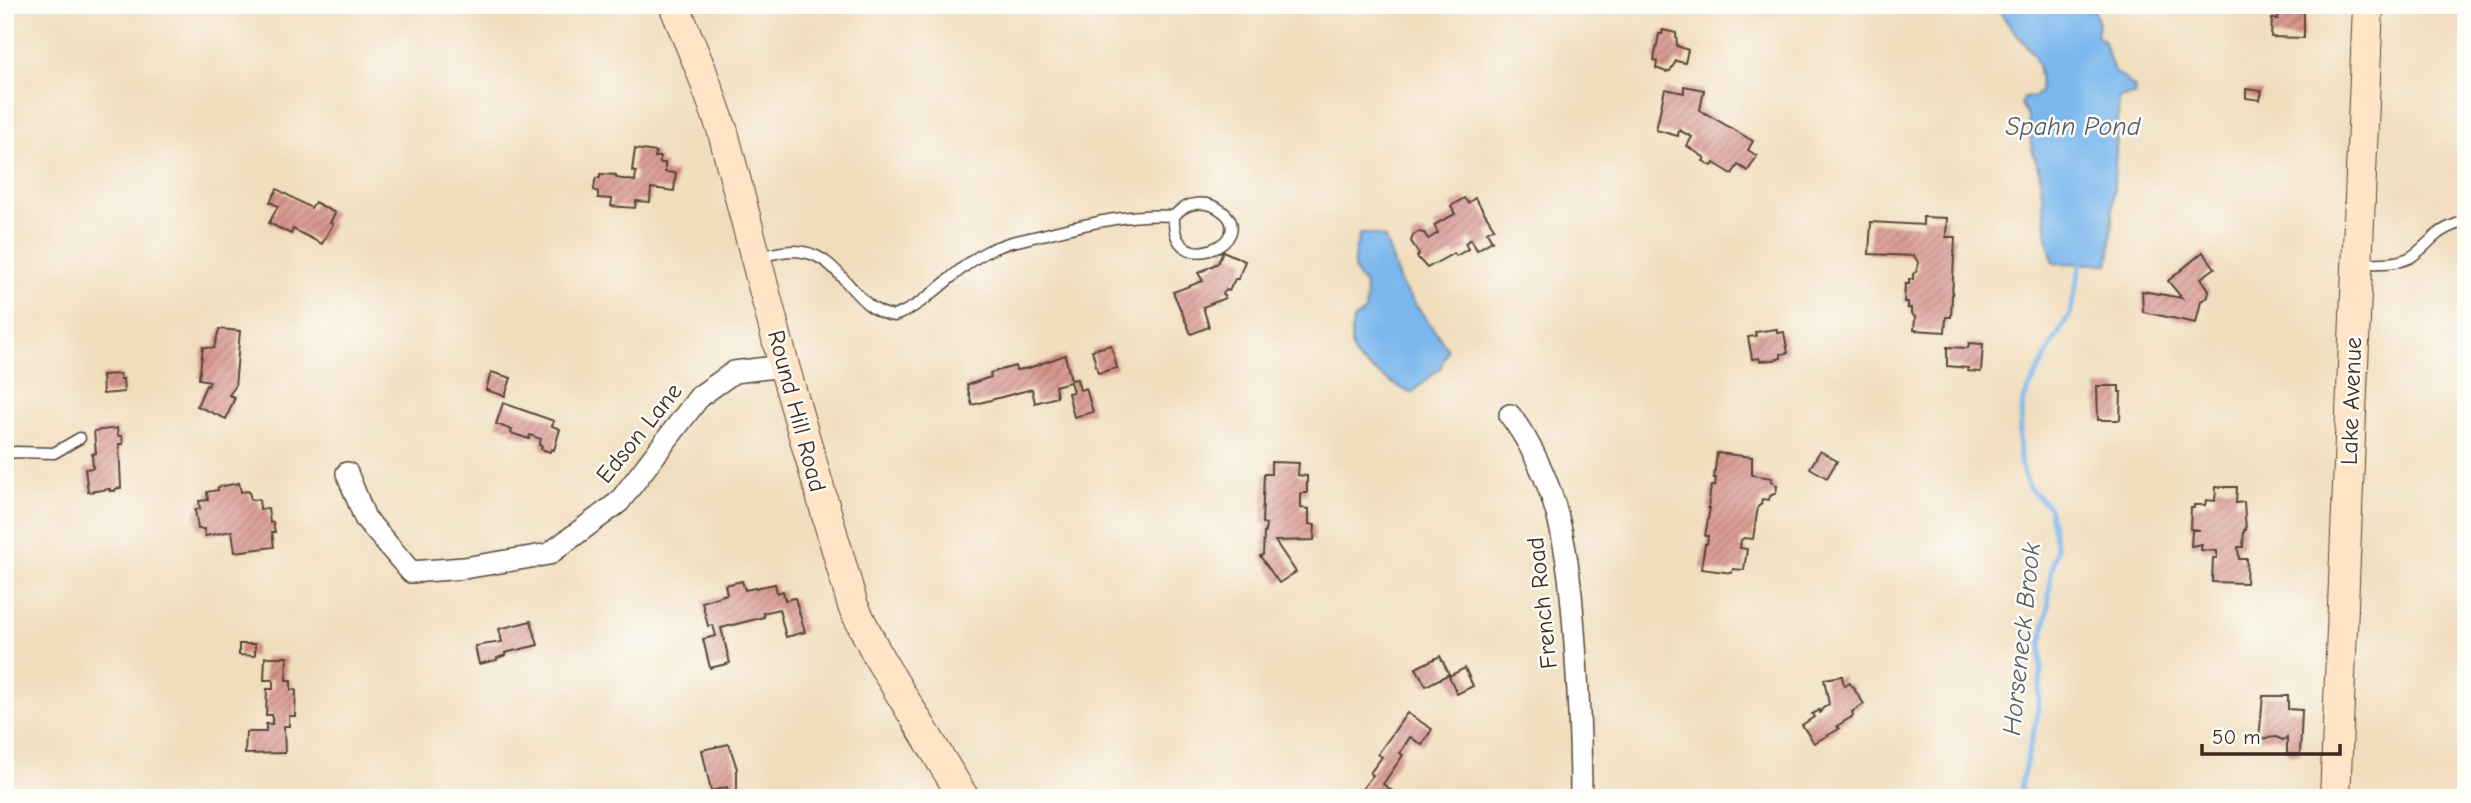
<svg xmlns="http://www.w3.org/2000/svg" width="2471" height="803" viewBox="0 0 2471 803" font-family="'Comic Neue',sans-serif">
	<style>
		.water { fill: #7ab7ed; stroke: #5a7086; stroke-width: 2 }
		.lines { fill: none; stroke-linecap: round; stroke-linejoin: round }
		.stream { stroke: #7ab7ed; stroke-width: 5 }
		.building { fill: url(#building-hatch) }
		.lane-casing { stroke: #564536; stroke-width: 13 }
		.street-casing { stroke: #564536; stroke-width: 24 }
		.secondary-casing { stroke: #564536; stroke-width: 32 }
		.lane { stroke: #fff; stroke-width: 10 }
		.street { stroke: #fff; stroke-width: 21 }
		.secondary { stroke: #ffe4c6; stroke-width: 30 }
		.labels { text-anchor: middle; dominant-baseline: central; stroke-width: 5; stroke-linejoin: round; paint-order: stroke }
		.street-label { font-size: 24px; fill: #3b2a1e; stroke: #fdfcf7 }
		.water-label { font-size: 26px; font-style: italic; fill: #515b66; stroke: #fdfcf7 }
	</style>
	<defs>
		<pattern id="building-hatch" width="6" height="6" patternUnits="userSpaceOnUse" patternTransform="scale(1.75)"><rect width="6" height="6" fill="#d7948c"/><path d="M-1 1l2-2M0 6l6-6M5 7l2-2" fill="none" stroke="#b07972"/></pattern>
	</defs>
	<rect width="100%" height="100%" fill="#fdfcf7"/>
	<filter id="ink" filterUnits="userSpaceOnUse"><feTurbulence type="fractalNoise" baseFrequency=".0143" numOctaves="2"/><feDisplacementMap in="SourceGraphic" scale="14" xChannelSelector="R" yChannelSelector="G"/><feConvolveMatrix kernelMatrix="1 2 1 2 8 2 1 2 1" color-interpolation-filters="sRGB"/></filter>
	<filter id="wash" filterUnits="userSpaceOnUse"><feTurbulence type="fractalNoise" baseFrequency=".00686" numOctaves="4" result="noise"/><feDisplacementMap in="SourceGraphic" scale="28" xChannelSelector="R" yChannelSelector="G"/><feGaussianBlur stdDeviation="1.57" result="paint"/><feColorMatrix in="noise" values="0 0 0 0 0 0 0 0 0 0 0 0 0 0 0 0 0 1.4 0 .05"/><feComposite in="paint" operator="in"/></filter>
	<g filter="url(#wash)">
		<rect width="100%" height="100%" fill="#f0ddbc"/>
		<g class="water">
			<path d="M1996 5H2092L2099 24 2097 36 2103 40 2115 74 2120 75 2135 88 2134 95 2119 98 2110 253 2108 264 2054 263 2048 243 2039 168 2032 151 2028 117 2021 104 2025 97 2035 96 2040 92C2045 47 2013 40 1996 5Z"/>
			<path d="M1360 234H1373L1385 238 1401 285 1448 349 1441 367 1412 393C1402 390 1357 362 1353 353 1349 343 1352 330 1353 320L1365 311 1366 296 1364 283C1347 270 1355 252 1360 234Z"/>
		</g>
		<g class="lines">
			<path class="stream" d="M2023 798 2021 784 2037 717 2041 672V645L2048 608 2051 573 2057 549 2049 507 2029 488 2020 462 2019 436 2024 399 2051 346 2070 314 2082 259"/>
		</g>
		<g id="blocks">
			<g class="building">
				<path d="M2278 5H2304V38L2271 37 2272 19H2278Z"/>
				<path d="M1663 30 1676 33 1677 46 1688 50 1685 63 1676 61 1670 71 1666 72 1656 68 1657 62 1654 60 1659 34H1662Z"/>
				<path d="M1684 86 1704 90 1700 110 1753 141 1748 150 1757 156 1748 171 1738 165 1732 174 1714 163 1712 166 1703 161 1705 158 1687 146 1692 137 1679 130 1678 136 1656 130 1665 89 1684 93Z"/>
				<path d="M2246 89 2262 91 2260 100 2246 98Z"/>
				<path d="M635 149 656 152 655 157H660V163H665V172L676 173 674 191 651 188 650 202 636 201 635 208 611 206 612 199 598 198V192L594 190 595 181 596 178H600V174L616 175V178L635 181 636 172 632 171Z"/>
				<path d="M277 189 311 208 315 202 335 213 330 223 333 224 322 244 293 229 291 234 269 223 278 206 270 202Z"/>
				<path d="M1464 198 1468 203 1475 198 1494 228 1487 232 1492 241 1477 250 1471 239 1465 243 1468 249 1456 256 1454 253 1427 268 1417 257 1419 254 1411 241 1413 235 1418 232 1424 233 1428 239 1438 233 1434 225 1455 214 1451 206Z"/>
				<path d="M1923 217 1947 218 1946 237H1955L1951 317H1946L1945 332 1914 330 1915 317 1911 313V308H1908V302H1904L1905 284H1909V279H1913V274L1917 271 1918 262 1914 256 1869 254 1871 222 1923 225Z"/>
				<path d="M1223 251 1245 261 1238 279H1235L1229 291 1226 290 1223 294 1225 298 1203 307 1209 327 1191 334 1173 292 1203 281 1198 273 1218 263Z"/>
				<path d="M2203 252 2215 268 2201 278 2209 290 2208 297 2201 301 2196 323 2143 312 2142 291 2182 298 2168 281Z"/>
				<path d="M219 329 240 331 235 387 229 395 235 397 226 419 197 406 206 385 208 386 210 381 199 379 203 347 214 348Z"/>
				<path d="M1777 329V333L1784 332 1788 353 1781 354V358L1774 360 1760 361 1759 358 1752 359 1748 337 1756 336 1755 332Z"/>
				<path d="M1969 343 1983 344 1981 372 1968 371V368L1947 366V347L1968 348Z"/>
				<path d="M1111 345 1117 368 1098 373 1092 350Z"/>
				<path d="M1065 355 1071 380 1077 379 1080 390 1086 388 1093 412 1074 417 1068 393 1073 392 1070 382 1055 386 1057 397 1035 403 1032 389 972 405 967 385 991 377 990 373 1015 366 1016 370 1029 368Z"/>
				<path d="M491 372 511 378 505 396 486 390Z"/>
				<path d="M120 374V379H123L124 392 103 394 102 375Z"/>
				<path d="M2097 386H2119V392H2121L2120 420H2098Z"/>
				<path d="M503 403 554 421 552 426 560 429 554 450 551 449 550 452 541 449 542 446 539 445 541 439 530 435 529 439 511 433 512 430 496 424Z"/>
				<path d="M117 428 118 436H122L123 444H119L121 488 115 489V491H110V489L88 492 85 469 93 468 92 454 96 453 94 431Z"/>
				<path d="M1820 451 1837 461 1827 478 1810 468Z"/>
				<path d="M1717 453 1752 457V475L1772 478 1771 481 1777 486 1776 493 1770 496 1769 500 1762 499 1761 504 1758 507 1753 539 1744 538 1741 540 1740 548 1747 549 1744 570 1733 569 1732 573 1701 569 1705 544H1707L1708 536H1705L1710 508H1708L1711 486H1715L1716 478H1714Z"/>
				<path d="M1271 462 1299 463 1298 475 1307 476V493H1301V508L1309 509V524L1315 525 1314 540 1275 541 1296 572 1279 583 1260 556 1263 555 1264 533H1265L1266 524 1262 523 1264 474H1271Z"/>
				<path d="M239 483 241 492 249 491 251 500 259 499 260 509 268 508 270 523 273 522 275 532H272L274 547 235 552 232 531 205 536 204 529H198L195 510 200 509 199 501 208 500 207 492 218 490V487Z"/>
				<path d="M2216 487H2237L2236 503 2244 502 2246 530H2244L2243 547H2238L2239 559H2247L2246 583 2212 582 2213 558H2217V551L2201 550 2202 544 2191 546 2192 530H2200L2190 529 2191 508H2194V505H2205L2206 500 2215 501Z"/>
				<path d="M742 581 745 590 775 584 777 593 783 591 785 600 795 598 805 632 786 637 779 609 763 613 764 617 721 628 730 663 710 668 703 639 716 636 713 625 708 626 702 602 727 594 725 585Z"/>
				<path d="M531 621 538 645 505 653 506 655 497 658V660L479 664 475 646 502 642 499 629Z"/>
				<path d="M239 644H255V656L239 655Z"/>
				<path d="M1440 656 1449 674 1426 686 1416 668Z"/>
				<path d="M265 657H287L286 680H291V690H296L295 716H289V726H284L285 753 245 754 246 732H266V724H272V715H266L267 689H273V680H264Z"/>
				<path d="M1465 668 1473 686 1457 694 1449 676Z"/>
				<path d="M1842 676 1844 686 1850 683 1864 704 1852 712 1853 716 1837 726 1839 729 1814 743 1802 725 1814 717 1812 714 1819 710 1820 713 1822 709 1829 704 1824 679Z"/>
				<path d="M2263 696H2288V709L2302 710 2300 755 2287 754V737L2283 740 2276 737 2259 739Z"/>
				<path d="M1407 713 1432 729 1422 745 1410 737 1400 753 1403 755 1383 784 1401 798H1377L1374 795 1372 797 1362 789 1373 775 1370 773 1382 757 1378 754Z"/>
				<path d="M729 744 737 769V792L728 794 727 787 711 791 702 750Z"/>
			</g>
		</g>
	</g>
	<g filter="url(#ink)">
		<use href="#blocks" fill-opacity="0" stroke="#564536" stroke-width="2"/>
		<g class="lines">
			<defs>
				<g id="lane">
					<path d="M759 257C773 254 788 249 803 252 843 258 854 311 894 316 929 304 954 269 986 252 1004 242 1023 240 1042 235 1087 224 1127 213 1174 216 1186 202 1206 199 1222 211 1261 240 1170 283 1174 216"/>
					<path d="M2358 263C2375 263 2393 265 2409 258 2420 252 2426 244 2435 236 2444 228 2455 224 2466 221"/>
					<path d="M5 455 15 452 54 453 80 438"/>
				</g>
				<g id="street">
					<path d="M1510 415C1565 490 1570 569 1576 659 1579 705 1581 751 1581 798"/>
					<path d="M347 473 365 518 411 572 464 568 549 554 619 502 700 396 734 372 784 366"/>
				</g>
				<g id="secondary">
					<path d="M674 5 701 70 723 132 784 366 853 606 879 658 964 798"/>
					<path d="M2335 798 2368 5"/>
				</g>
			</defs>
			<use href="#lane" class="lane-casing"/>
			<use href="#street" class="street-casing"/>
			<use href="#secondary" class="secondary-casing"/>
			<use href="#lane" class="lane"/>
			<use href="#street" class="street"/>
			<use href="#secondary" class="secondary"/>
		</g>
	</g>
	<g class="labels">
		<g class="street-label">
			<text transform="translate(2351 401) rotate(-88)">Lake Avenue</text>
			<text transform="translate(797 411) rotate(75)">Round Hill Road</text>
			<text transform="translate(639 433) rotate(-51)">Edson Lane</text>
			<text transform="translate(1542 603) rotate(-96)">French Road</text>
		</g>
		<g class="water-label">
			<text x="2073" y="127">Spahn Pond</text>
			<text transform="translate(2022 639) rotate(-84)">Horseneck Brook</text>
		</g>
	</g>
	<rect width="2471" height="803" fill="none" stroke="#fdfcf7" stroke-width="28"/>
	<path d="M2202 744v10h138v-10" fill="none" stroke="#3b2a1e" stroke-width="3.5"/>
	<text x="2212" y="744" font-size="21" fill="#3b2a1e" stroke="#fdfcf7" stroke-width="5" paint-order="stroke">50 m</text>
</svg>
